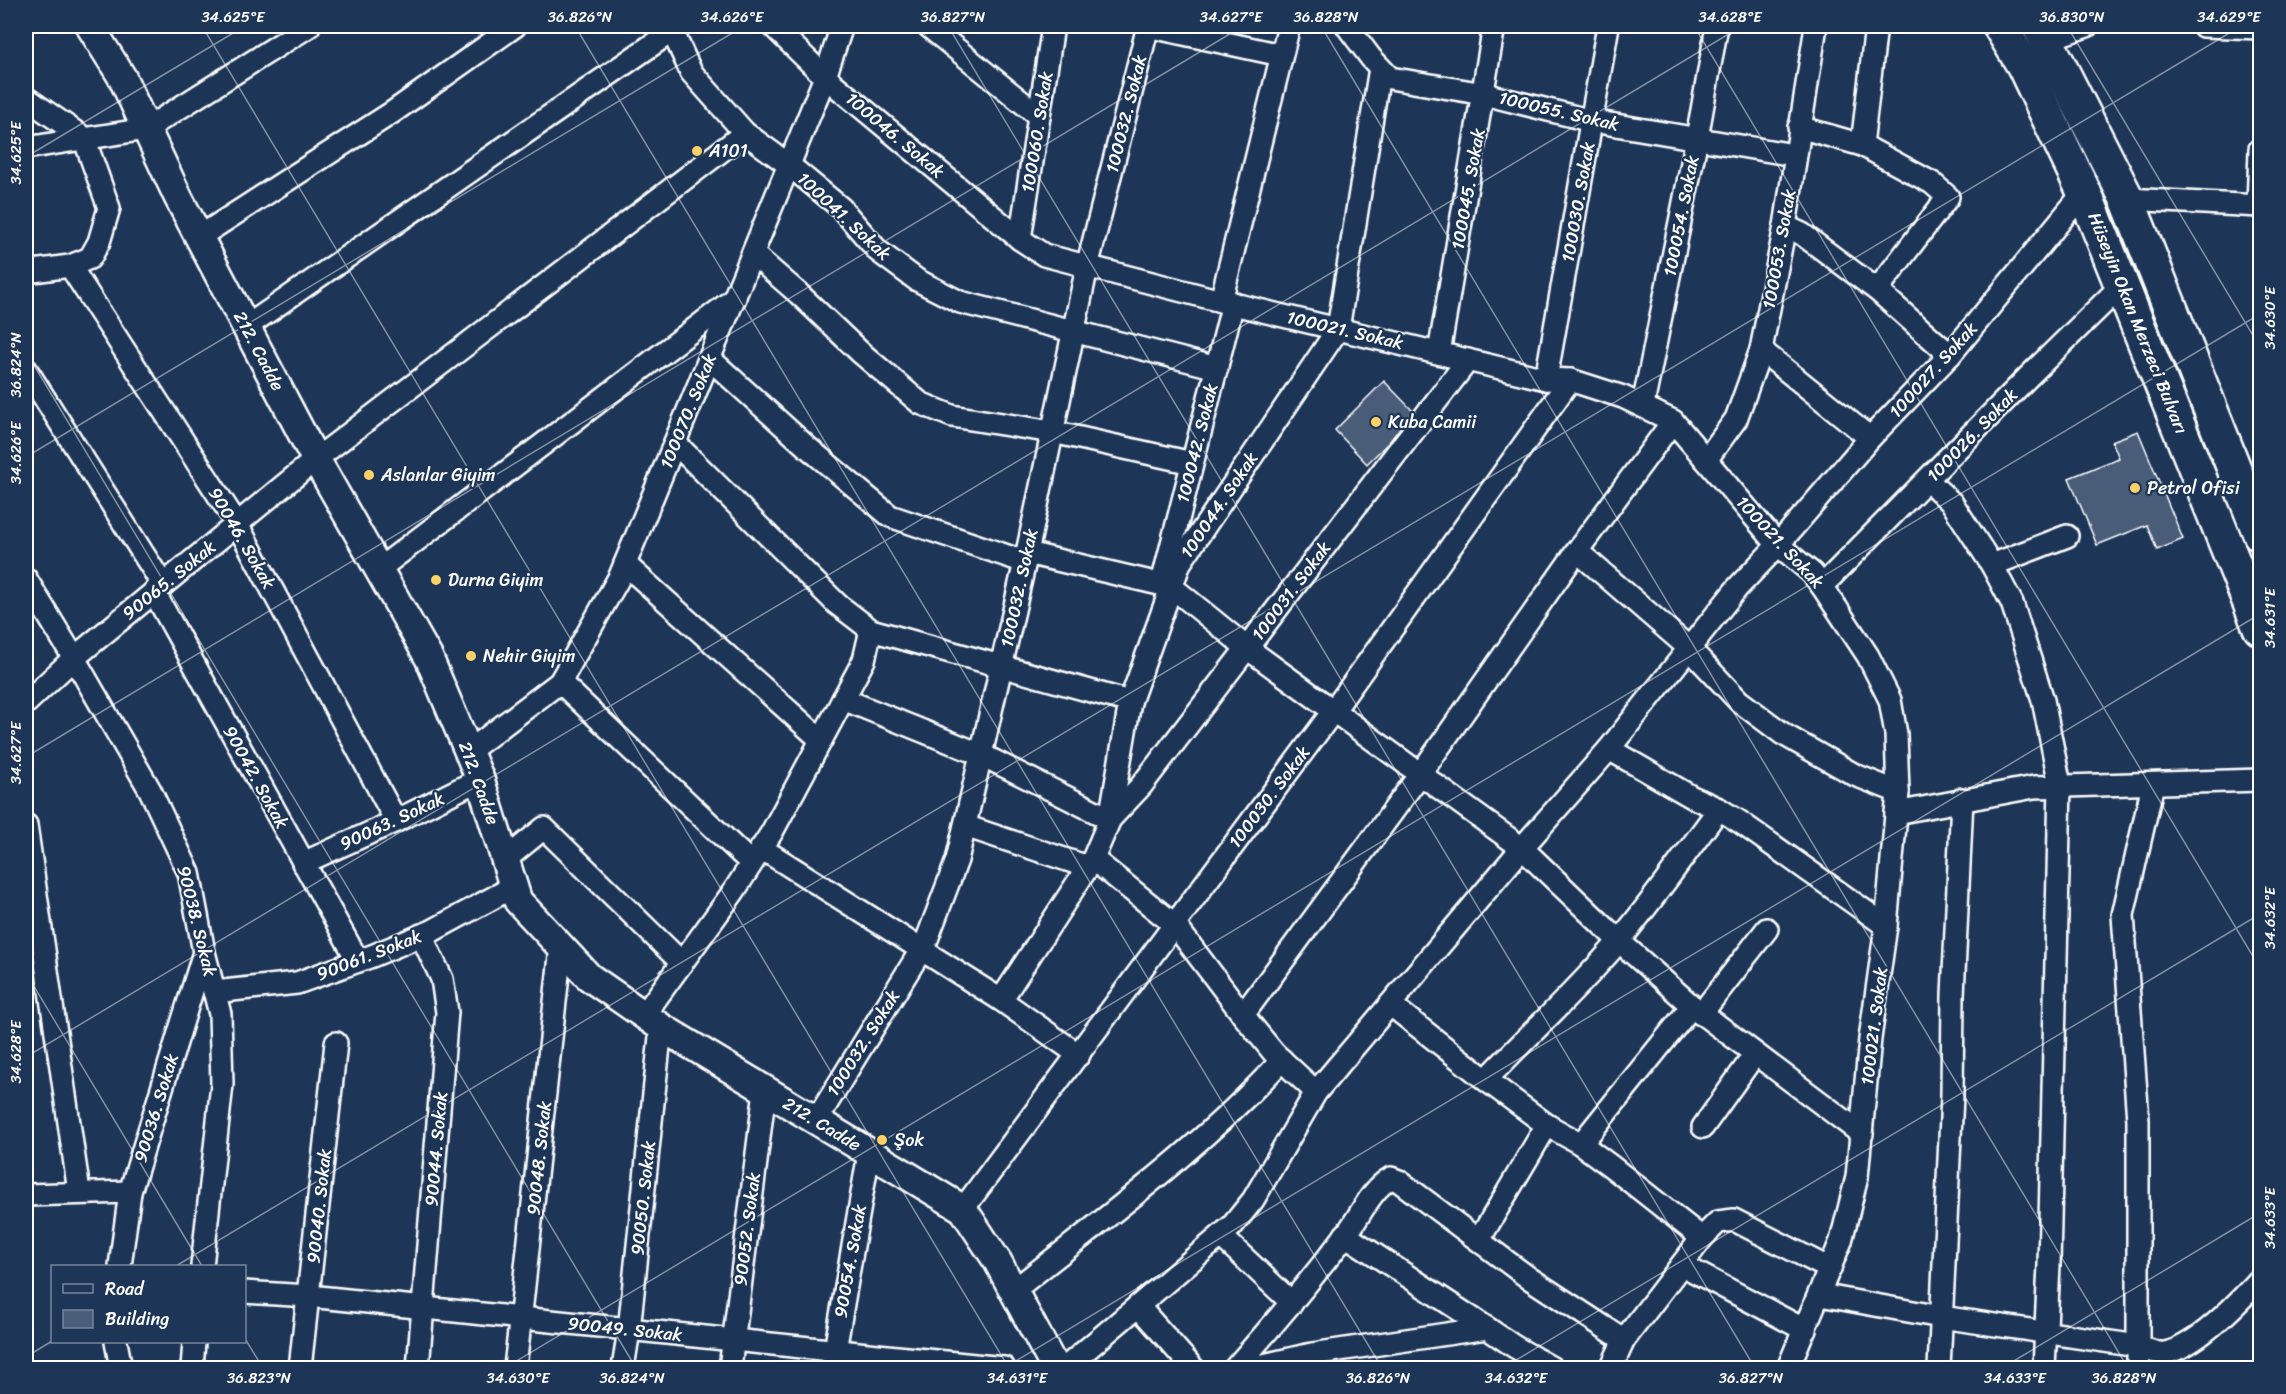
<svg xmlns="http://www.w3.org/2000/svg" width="2286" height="1394" viewBox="0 0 2286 1394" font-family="Sriracha,sans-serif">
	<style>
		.building { fill: #4a5d79; stroke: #fff; stroke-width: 1.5 }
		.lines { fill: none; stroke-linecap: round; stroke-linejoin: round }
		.minor-casing { stroke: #fff; stroke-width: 26 }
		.tertiary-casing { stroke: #fff; stroke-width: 32 }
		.primary-casing { stroke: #fff; stroke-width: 38 }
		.minor { stroke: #1d3557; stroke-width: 21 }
		.tertiary { stroke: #1d3557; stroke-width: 27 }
		.primary { stroke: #1d3557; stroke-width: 33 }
		.ticks { fill: none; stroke: #fff; stroke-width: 1.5; stroke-opacity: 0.45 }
		.poi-dot { fill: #ffd166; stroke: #1d3557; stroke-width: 2 }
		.labels { text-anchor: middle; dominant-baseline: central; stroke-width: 4.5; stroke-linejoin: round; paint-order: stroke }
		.street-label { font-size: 18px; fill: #fff; stroke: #1d3557 }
		.poi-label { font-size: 18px; fill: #fff; stroke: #1d3557; text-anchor: start }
		.neatline { fill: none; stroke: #fff; stroke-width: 2 }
		.ticks-label { font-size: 15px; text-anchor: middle; fill: #fff }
	</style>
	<rect width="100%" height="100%" fill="#1d3557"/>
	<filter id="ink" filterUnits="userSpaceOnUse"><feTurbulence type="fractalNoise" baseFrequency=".0167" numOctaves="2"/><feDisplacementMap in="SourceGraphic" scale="12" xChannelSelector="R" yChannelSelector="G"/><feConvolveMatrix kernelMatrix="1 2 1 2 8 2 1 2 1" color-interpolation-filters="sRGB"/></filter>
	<g filter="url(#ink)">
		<g class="building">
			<path d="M1384 381 1413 411 1390 441 1367 464 1335 430Z"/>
			<path d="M2138 431 2183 539 2157 550 2147 525 2097 545 2069 478 2119 458 2112 441Z"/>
		</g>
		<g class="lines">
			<defs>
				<g id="minor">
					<path d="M670 26 691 72 745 133 789 165 841 208 878 251 917 280 960 302 1217 368"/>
					<path d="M773 26 825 77 1020 239 1044 255 1221 301 1546 379 1570 380 1623 397 1673 421 1778 545 1812 573 1822 586 1868 656 1890 700 1896 734 1898 792 1886 926 1870 1039 1857 1177 1841 1241 1788 1368"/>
					<path d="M928 26 1039 116"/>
					<path d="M1147 26 1281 55"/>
					<path d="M1347 26 1371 58 1390 78 1484 94 1592 121 1794 155"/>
					<path d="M2203 26 2260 28"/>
					<path d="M2048 39 2087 26"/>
					<path d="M26 98 84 138 109 208 99 242 90 258 70 266 26 272"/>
					<path d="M1799 127 1862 145 1932 183 1948 197 1877 290"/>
					<path d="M1862 145 1876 26"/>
					<path d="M26 148 146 129 309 26"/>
					<path d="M2127 199 2260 206"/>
					<path d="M2258 206 2260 149"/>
					<path d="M1785 226 1802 234 1877 290 1950 355"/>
					<path d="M199 237 393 112 515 26"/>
					<path d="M1020 239 1053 26"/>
					<path d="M753 254 799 294 860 352 920 403 952 416 1053 432 1192 463"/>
					<path d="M70 266 237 524 396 821"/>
					<path d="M1221 301 1289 26"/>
					<path d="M246 327 672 31"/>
					<path d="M1761 350 1870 438"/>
					<path d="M1439 353 1494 26"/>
					<path d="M710 359 806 446 890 516 1025 562"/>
					<path d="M26 369 163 585"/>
					<path d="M1546 379 1608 26"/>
					<path d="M1643 405 1697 138 1717 26"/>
					<path d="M675 443 837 604 871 630 1130 702"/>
					<path d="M1706 460 1736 419 1761 350 1785 226 1816 26"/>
					<path d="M1927 480 1952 503 1992 565 2012 603 2043 700 2060 785 2049 1265 2044 1368"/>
					<path d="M1577 551 1689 648 1739 701 1783 734 1855 775 1898 792"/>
					<path d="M1027 553 1172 587 1247 648 1522 848 1619 941 1692 1006 1862 1134"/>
					<path d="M625 564 821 740"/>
					<path d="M1992 565 2067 536"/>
					<path d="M379 569 735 298"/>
					<path d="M26 579 74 658 150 790 189 873 204 952 220 1014 222 1084 202 1266"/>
					<path d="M1163 579 1233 303"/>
					<path d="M1822 586 2028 377 2123 284"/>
					<path d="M154 592 358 961"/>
					<path d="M560 682 751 863"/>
					<path d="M843 699 982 755 1110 819 1141 786 1468 360"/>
					<path d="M26 703 74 658 316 459 745 133"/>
					<path d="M1609 749 1692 797 1719 809"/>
					<path d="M468 752 560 682 620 576 825 77 842 26"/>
					<path d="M1896 813 2034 787 2260 780"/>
					<path d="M26 825 79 1192"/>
					<path d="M965 826 1088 867"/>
					<path d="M761 848 1001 1000 1079 1055"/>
					<path d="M1093 859 1175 925 1243 1015 1274 1053 1316 1092"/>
					<path d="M505 860 544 828 682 963"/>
					<path d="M303 863 396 821 480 779"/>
					<path d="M214 992 297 983 372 956 432 931 513 887"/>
					<path d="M1001 1000 1093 859 1110 819 1130 702 1180 563 1338 329 1380 68"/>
					<path d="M1391 1005 1486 1080 1547 1125 1581 1144 1612 1167 1702 1238"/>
					<path d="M1701 1014 1767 929"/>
					<path d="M644 1015 734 891 772 832 864 660 871 630"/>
					<path d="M1243 1015 1421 773 1577 551 1673 421"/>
					<path d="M1486 1080C1530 1033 1578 990 1619 941 1654 899 1686 853 1719 809L1740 822 1886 926"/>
					<path d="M816 1121 926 942 957 860 1027 553 1087 267 1148 26"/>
					<path d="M1703 1127 1755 1054"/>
					<path d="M1581 1144 1692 1006"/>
					<path d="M26 1195 130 1192"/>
					<path d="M963 1209 1334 710 1570 380"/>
					<path d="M1345 1235 1487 1328"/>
					<path d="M1221 1236 1292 1303"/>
					<path d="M1479 1240 1547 1125"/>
					<path d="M1682 1265 1805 1330"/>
					<path d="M120 1266 130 1192 204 952"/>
					<path d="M1013 1291C1106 1217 1202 1147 1282 1060"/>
					<path d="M244 1292 309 1296 1004 1368"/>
					<path d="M1820 1295 1941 1317 2138 1346C2146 1349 2157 1354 2165 1353 2196 1347 2239 1302 2260 1279"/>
					<path d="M1138 1306 1193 1368"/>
					<path d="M116 1342 121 1368"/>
					<path d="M192 1368 194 1342"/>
					<path d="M300 1368 336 1043"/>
					<path d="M418 1368 447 1012 442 979 421 935"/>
					<path d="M515 1368 561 947"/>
					<path d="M623 1368 629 1330 661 1027"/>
					<path d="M730 1368 765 1090"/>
					<path d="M832 1368 869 1153"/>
					<path d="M1065 1368 1232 1226 1253 1200 1316 1092 1522 848 1609 749 1738 587 1778 545 1870 438 1950 355 2084 192"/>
					<path d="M1235 1368C1274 1324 1312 1279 1348 1232 1361 1214 1372 1188 1391 1178L1399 1181 1529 1278 1624 1340"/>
					<path d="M1250 1368 1312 1354 1487 1328 1515 1347 1552 1368"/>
					<path d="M1611 1368 1624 1340 1702 1238 1718 1222 1734 1220 1830 1269"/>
					<path d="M1939 1368 1952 1096 1953 995 1962 799"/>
					<path d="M2138 1368V1120L2123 915 2153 784"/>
				</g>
				<path id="tertiary" d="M90 26 122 77 178 197 309 447 429 658 480 779 518 901 589 977 661 1027 963 1209 998 1262 1055 1368"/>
				<g id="primary">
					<path d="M2000 26 2024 66 2084 192 2260 628"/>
					<path d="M2039 26 2127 199 2260 534"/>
				</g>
			</defs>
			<use href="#minor" class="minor-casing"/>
			<use href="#tertiary" class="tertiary-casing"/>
			<use href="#primary" class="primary-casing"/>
			<use href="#minor" class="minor"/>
			<use href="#tertiary" class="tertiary"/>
			<use href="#primary" class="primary"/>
		</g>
	</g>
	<path class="ticks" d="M202 26 1009 1368M575 26 1382 1368M948 26 1755 1368M1321 26 2128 1368M1694 26 2260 968M2067 26 2260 347M26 157 245 26M26 352 636 1368M26 457 744 26M26 757 1243 26M26 973 202 1266M26 1057 1742 26M176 1266 2241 26M244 1337 263 1368M26 1357 52 1341M505 1368 2260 314M1004 1368 2260 614M1503 1368 2260 914M2002 1368 2260 1213"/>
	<g class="poi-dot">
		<circle cx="697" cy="151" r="6"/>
		<circle cx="1376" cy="422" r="6"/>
		<circle cx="369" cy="475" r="6"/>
		<circle cx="2135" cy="488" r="6"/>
		<circle cx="436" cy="580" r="6"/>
		<circle cx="471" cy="656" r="6"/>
		<circle cx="882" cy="1140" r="6"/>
	</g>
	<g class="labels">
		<g class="street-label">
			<text transform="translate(1559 111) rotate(13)">100055. Sokak</text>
			<text transform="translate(1126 114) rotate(-76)">100032. Sokak</text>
			<text transform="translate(1037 132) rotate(-81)">100060. Sokak</text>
			<text transform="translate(895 135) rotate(40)">100046. Sokak</text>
			<text transform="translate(1468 189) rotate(-80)">100045. Sokak</text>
			<text transform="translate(1578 202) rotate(-80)">100030. Sokak</text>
			<text transform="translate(844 216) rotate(43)">100041. Sokak</text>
			<text transform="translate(1681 216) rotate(-79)">100054. Sokak</text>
			<text transform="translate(1779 249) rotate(-80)">100053. Sokak</text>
			<text transform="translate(2138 323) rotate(68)">Hüseyin Okan Merzeci Bulvarı</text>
			<text transform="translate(1345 330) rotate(13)">100021. Sokak</text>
			<text transform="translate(259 351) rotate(62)">212. Cadde</text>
			<text transform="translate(1933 370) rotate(-48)">100027. Sokak</text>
			<text transform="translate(688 411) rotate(-68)">100070. Sokak</text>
			<text transform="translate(1972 435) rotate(-46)">100026. Sokak</text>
			<text transform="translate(1197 443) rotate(-76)">100042. Sokak</text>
			<text transform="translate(1219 505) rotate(-56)">100044. Sokak</text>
			<text transform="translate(242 538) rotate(60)">90046. Sokak</text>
			<text transform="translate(1780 542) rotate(47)">100021. Sokak</text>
			<text transform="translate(169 580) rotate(-39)">90065. Sokak</text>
			<text transform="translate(1019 588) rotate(-78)">100032. Sokak</text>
			<text transform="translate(1291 591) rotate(-53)">100031. Sokak</text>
			<text transform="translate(256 777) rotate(61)">90042. Sokak</text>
			<text transform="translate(479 783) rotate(70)">212. Cadde</text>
			<text transform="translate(1269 797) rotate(-53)">100030. Sokak</text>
			<text transform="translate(392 821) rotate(-25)">90063. Sokak</text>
			<text transform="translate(197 921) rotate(76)">90038. Sokak</text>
			<text transform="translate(369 955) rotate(-21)">90061. Sokak</text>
			<text transform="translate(1874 1026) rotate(-83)">100021. Sokak</text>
			<text transform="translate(863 1043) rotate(-58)">100032. Sokak</text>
			<text transform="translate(156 1108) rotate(-73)">90036. Sokak</text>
			<text transform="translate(822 1124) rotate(31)">212. Cadde</text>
			<text transform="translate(436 1149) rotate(-85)">90044. Sokak</text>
			<text transform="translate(539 1158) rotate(-84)">90048. Sokak</text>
			<text transform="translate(643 1198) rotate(-84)">90050. Sokak</text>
			<text transform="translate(319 1206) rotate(-84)">90040. Sokak</text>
			<text transform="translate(747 1229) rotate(-83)">90052. Sokak</text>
			<text transform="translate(850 1261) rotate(-80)">90054. Sokak</text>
			<text transform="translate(625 1329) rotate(6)">90049. Sokak</text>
		</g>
		<g class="poi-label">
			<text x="709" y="151">A101</text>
			<text x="1388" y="422">Kuba Camii</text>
			<text x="381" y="475">Aslanlar Giyim</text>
			<text x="2147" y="488">Petrol Ofisi</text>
			<text x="448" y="580">Durna Giyim</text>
			<text x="483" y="656">Nehir Giyim</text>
			<text x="894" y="1140">Şok</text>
		</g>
	</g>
	<rect width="2286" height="1394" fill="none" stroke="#1d3557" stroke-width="66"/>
	<rect x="51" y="1265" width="195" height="78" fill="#1d3557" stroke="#77869a" stroke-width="1.5"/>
	<rect x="63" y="1284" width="30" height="9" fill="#1d3557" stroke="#77869a" stroke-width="1.5"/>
	<text x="105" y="1295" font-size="18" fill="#ffffff">Road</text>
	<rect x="63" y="1310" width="30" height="18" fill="#4a5d79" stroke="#77869a" stroke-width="1.5"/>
	<text x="105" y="1325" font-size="18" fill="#ffffff">Building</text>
	<rect x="33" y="33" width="2220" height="1328" class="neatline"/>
	<g class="ticks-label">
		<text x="233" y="22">34.625°E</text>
		<text x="580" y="22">36.826°N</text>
		<text x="732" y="22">34.626°E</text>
		<text x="953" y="22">36.827°N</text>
		<text x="1231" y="22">34.627°E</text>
		<text x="1326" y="22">36.828°N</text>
		<text x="1730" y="22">34.628°E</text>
		<text x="2072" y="22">36.830°N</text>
		<text x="2229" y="22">34.629°E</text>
		<text transform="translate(16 153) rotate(-90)" y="5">34.625°E</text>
		<text transform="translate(2270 318) rotate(-90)" y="5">34.630°E</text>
		<text transform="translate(16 365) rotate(-90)" y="5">36.824°N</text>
		<text transform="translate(16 453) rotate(-90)" y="5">34.626°E</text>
		<text transform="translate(2270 618) rotate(-90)" y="5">34.631°E</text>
		<text transform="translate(16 753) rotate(-90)" y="5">34.627°E</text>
		<text transform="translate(2270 918) rotate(-90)" y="5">34.632°E</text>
		<text transform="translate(16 1052) rotate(-90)" y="5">34.628°E</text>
		<text transform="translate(2270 1218) rotate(-90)" y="5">34.633°E</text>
		<text x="259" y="1383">36.823°N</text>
		<text x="518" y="1383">34.630°E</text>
		<text x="632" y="1383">36.824°N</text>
		<text x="1017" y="1383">34.631°E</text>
		<text x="1378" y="1383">36.826°N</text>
		<text x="1516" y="1383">34.632°E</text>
		<text x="1751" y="1383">36.827°N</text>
		<text x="2015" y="1383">34.633°E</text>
		<text x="2124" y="1383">36.828°N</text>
	</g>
</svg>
